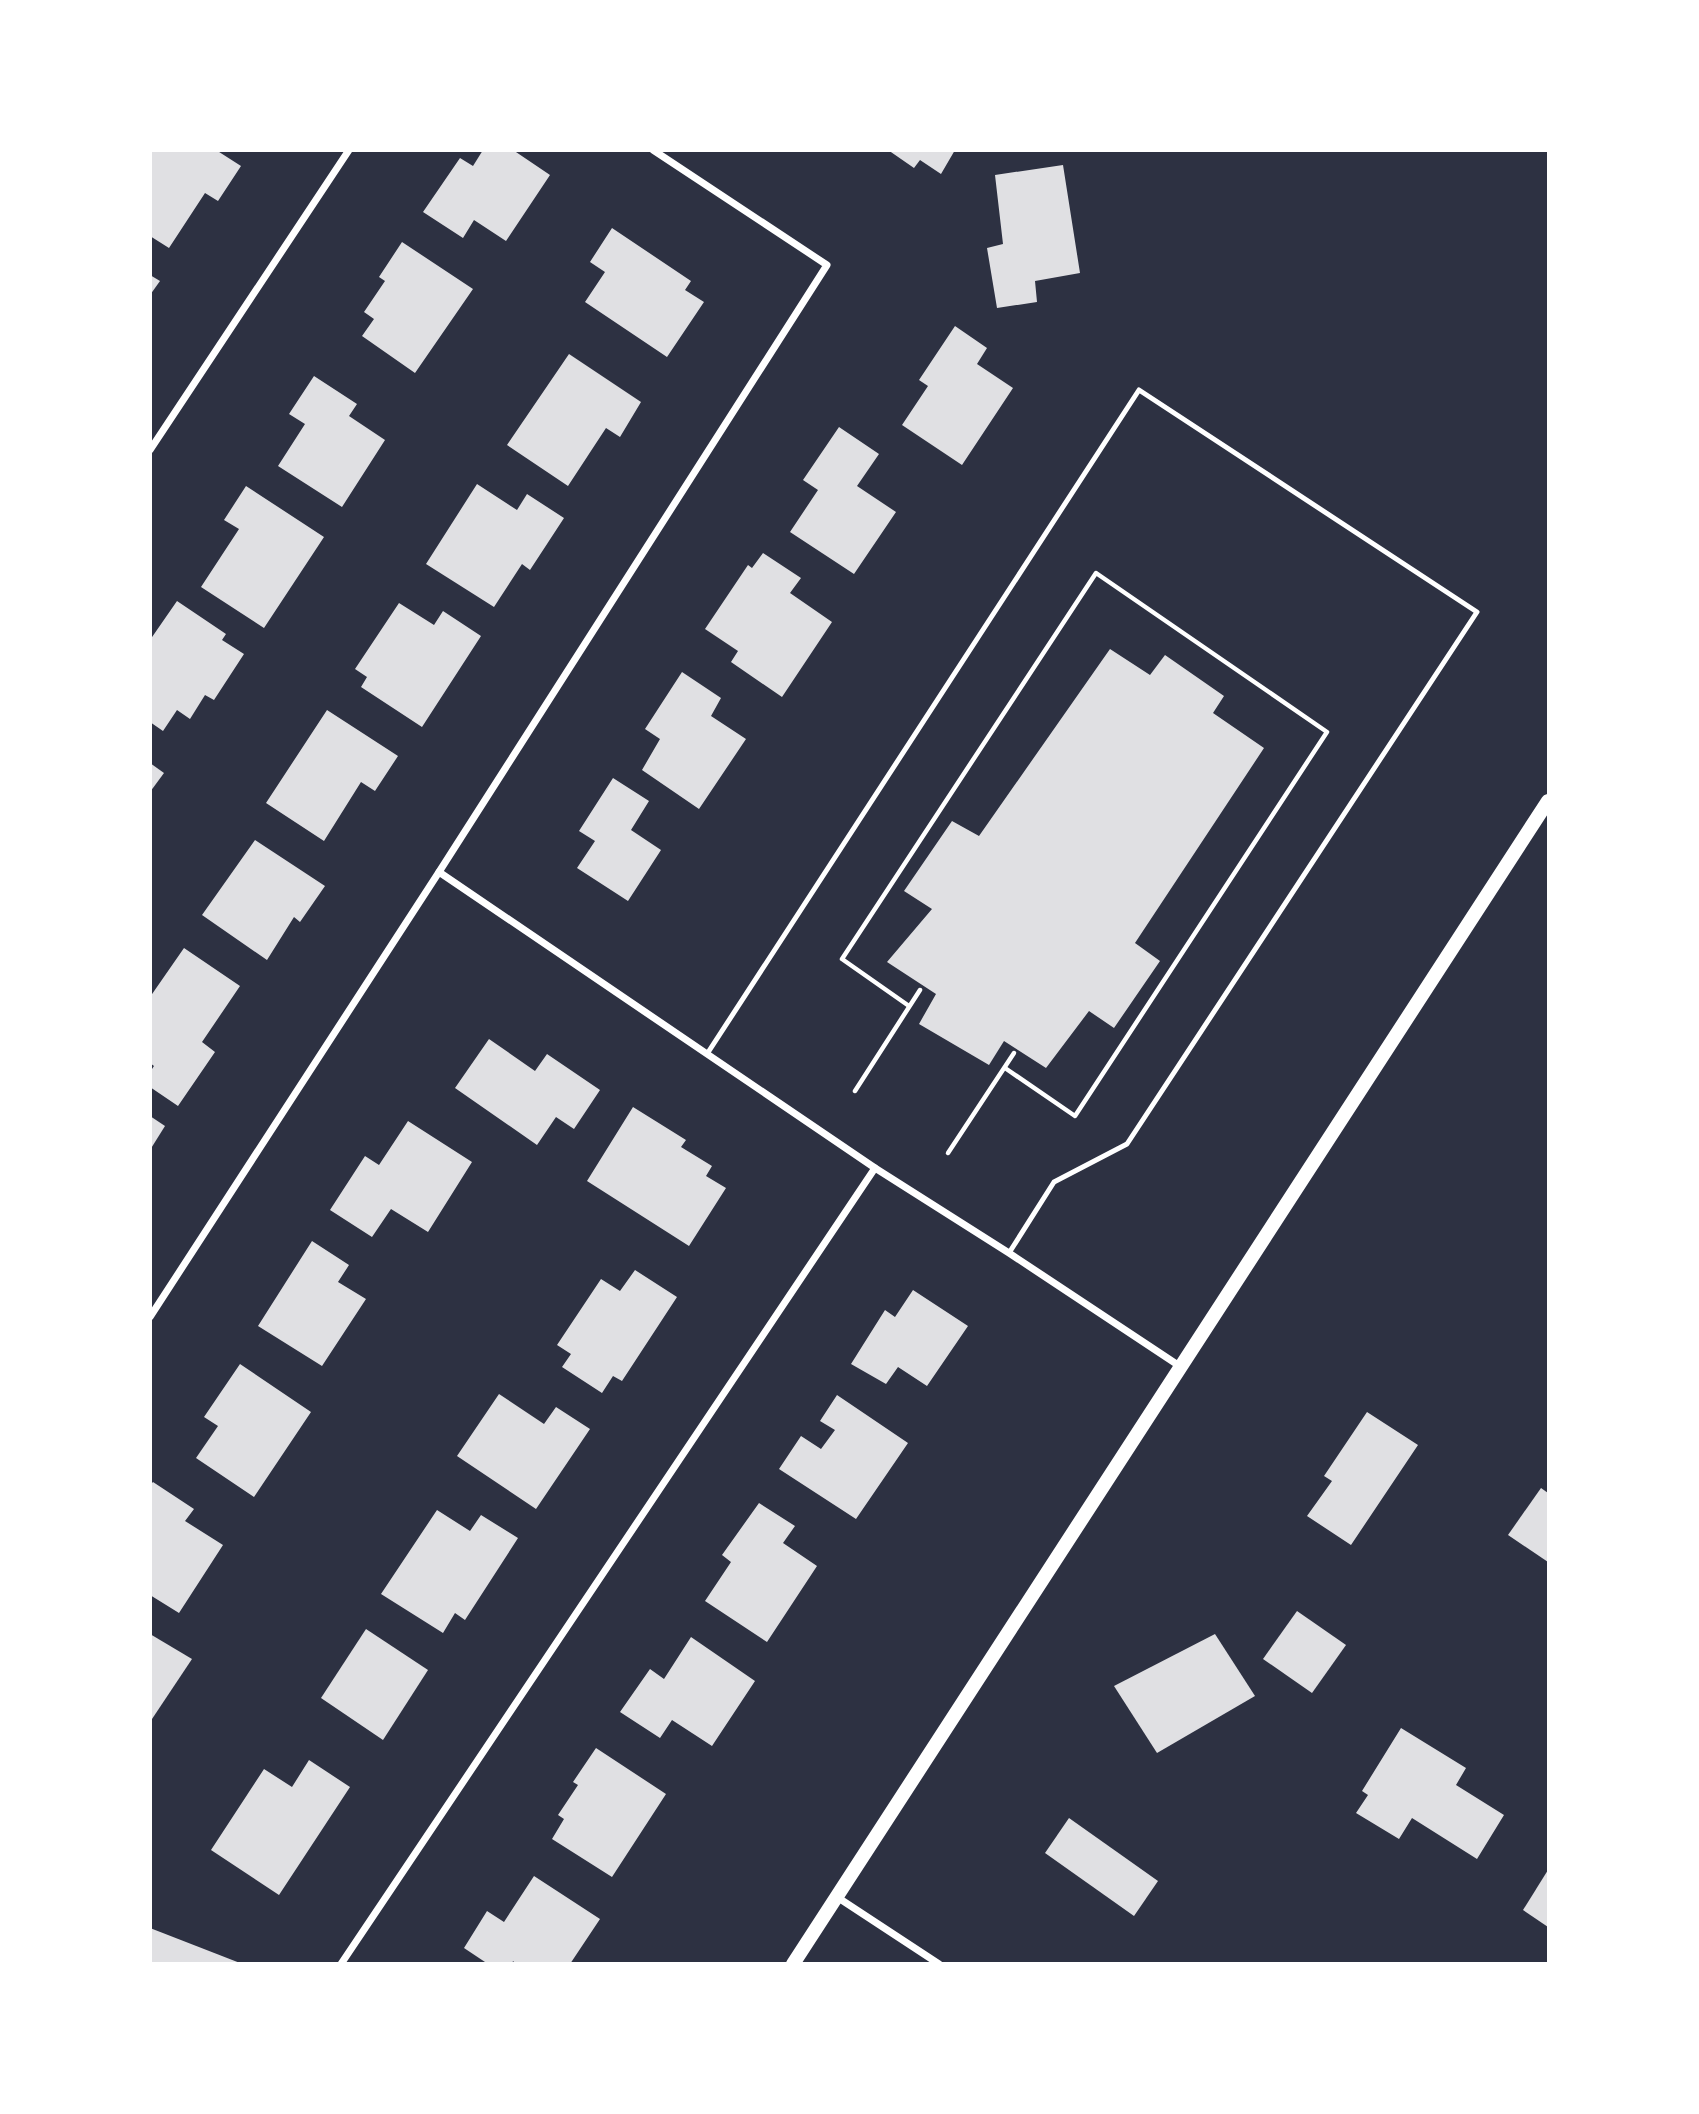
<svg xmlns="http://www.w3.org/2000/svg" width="1699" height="2114" viewBox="0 0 1699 2114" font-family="Mulish,sans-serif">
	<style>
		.building { fill: #e0e0e3 }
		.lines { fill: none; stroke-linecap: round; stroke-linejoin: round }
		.path { stroke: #fff; stroke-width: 4.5 }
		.service { stroke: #fff; stroke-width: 5 }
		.minor { stroke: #fff; stroke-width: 7 }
		.secondary { stroke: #fff; stroke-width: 14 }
	</style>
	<rect width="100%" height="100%" fill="#2d3142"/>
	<g class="building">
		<path d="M150 150H216L241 166 218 201 205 193 169 248 150 236Z"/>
		<path d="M483 150H513L550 175 506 241 474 220 463 238 423 212 460 158 473 166Z"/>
		<path d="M888 150H955L941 174 920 160 914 168Z"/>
		<path d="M1063 165 1080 273 1035 281 1037 302 997 308 987 248 1003 244 995 175Z"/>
		<path d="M612 228 691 281 685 290 704 302 667 357 585 302 605 272 590 262Z"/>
		<path d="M402 242 473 289 415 373 362 336 374 319 364 312 385 281 379 277Z"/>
		<path d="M150 275 160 281 150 295Z"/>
		<path d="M955 326 987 348 977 364 1013 388 962 465 902 425 928 386 919 380Z"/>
		<path d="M569 354 641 402 620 437 606 428 568 486 507 445Z"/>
		<path d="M314 376 357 404 349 416 385 440 342 507 278 466 305 424 289 414Z"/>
		<path d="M839 427 879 454 857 486 896 512 854 574 790 532 818 490 803 480Z"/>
		<path d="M477 484 517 510 527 494 564 518 530 570 522 564 494 607 426 564Z"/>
		<path d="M246 486 324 537 264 628 201 587 239 529 224 520Z"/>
		<path d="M763 553 801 578 790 593 832 622 782 697 731 662 738 651 705 629 748 565 752 568Z"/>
		<path d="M177 601 226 634 222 640 244 654 214 700 205 695 190 719 177 710 163 731 150 722V640Z"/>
		<path d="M399 603 434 625 443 611 481 636 422 727 361 687 367 677 355 669Z"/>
		<path d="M1110 649 1150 675 1165 655 1224 696 1213 713 1264 748 1135 943 1160 961 1114 1028 1089 1011 1046 1068 1004 1041 989 1065 919 1024 936 994 887 962 932 909 904 891 952 821 979 836Z"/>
		<path d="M682 672 721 698 711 716 746 739 699 809 642 770 660 739 645 729Z"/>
		<path d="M327 710 398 756 375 791 361 782 324 841 266 803Z"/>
		<path d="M150 763 164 773 150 792Z"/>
		<path d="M613 778 649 801 631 830 661 850 628 901 577 868 595 841 579 831Z"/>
		<path d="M255 840 325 886 300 922 294 917 267 960 202 915Z"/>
		<path d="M184 948 240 986 202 1042 215 1052 178 1106 150 1087V1072L154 1066 150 1063V997Z"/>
		<path d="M489 1039 535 1071 547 1054 600 1090 574 1129 556 1117 537 1145 455 1088Z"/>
		<path d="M633 1107 686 1140 681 1147 712 1166 706 1176 726 1188 689 1246 587 1181Z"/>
		<path d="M150 1116 165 1126 150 1150Z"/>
		<path d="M408 1121 472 1162 428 1232 391 1209 372 1237 330 1210 365 1156 379 1165Z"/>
		<path d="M312 1241 349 1265 338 1282 366 1299 322 1366 258 1326Z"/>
		<path d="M635 1270 677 1297 622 1381 613 1376 602 1393 562 1367 571 1354 557 1345 601 1279 620 1291Z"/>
		<path d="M913 1290 968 1326 927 1386 898 1367 886 1384 851 1364 885 1310 895 1317Z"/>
		<path d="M240 1364 311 1412 254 1497 196 1458 218 1426 204 1417Z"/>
		<path d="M499 1394 544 1424 556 1407 590 1429 536 1509 457 1456Z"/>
		<path d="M837 1395 908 1443 856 1519 779 1469 801 1436 821 1449 835 1430 820 1421Z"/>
		<path d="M1367 1412 1418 1445 1351 1545 1307 1516 1332 1481 1324 1476Z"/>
		<path d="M153 1482 194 1509 185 1521 223 1545 179 1613 150 1595V1485Z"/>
		<path d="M1541 1488 1548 1493V1562L1508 1535Z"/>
		<path d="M759 1503 795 1526 783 1543 817 1566 767 1642 705 1601 731 1562 722 1555Z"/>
		<path d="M437 1510 470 1531 481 1515 518 1538 465 1620 455 1613 443 1633 381 1594Z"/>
		<path d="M1297 1611 1346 1645 1312 1693 1263 1659Z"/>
		<path d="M366 1629 428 1670 383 1740 321 1698Z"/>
		<path d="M150 1634 192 1659 150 1722Z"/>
		<path d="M1215 1634 1255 1696 1157 1753 1114 1686Z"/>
		<path d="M691 1637 755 1681 712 1746 672 1720 660 1738 620 1712 650 1669 664 1679Z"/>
		<path d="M1401 1728 1466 1768 1456 1785 1504 1815 1477 1859 1412 1818 1399 1839 1356 1813 1368 1795 1362 1791Z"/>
		<path d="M596 1748 666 1794 612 1877 552 1839 564 1819 558 1815 578 1785 573 1782Z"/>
		<path d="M309 1760 350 1787 279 1895 211 1850 264 1769 292 1787Z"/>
		<path d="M1069 1818 1158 1881 1134 1916 1045 1853Z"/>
		<path d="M1548 1870V1927L1523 1910Z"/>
		<path d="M534 1876 600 1919 570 1964H516L513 1961 512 1964H488L464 1948 487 1911 504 1922Z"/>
		<path d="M150 1928 240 1963V1964H150Z"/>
	</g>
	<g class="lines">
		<g class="path">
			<path d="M909 1006 842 959 1096 573 1327 732 1075 1116 1005 1068"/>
			<path d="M855 1091 920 990"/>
			<path d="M948 1153 1014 1053"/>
		</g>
		<path class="service" d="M707 1054 1139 390 1477 612 1127 1144 1054 1182 1009 1253"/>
		<g class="minor">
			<path d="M150 450 349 150"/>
			<path d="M439 872 875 1168 1009 1253 1181 1367"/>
			<path d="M150 1317 439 872 827 265 653 150"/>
			<path d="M837 1897 939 1964"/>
			<path d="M341 1964 875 1168"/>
		</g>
		<path class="secondary" d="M793 1964 1548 801"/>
	</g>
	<rect width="1699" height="2114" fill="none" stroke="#ffffff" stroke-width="304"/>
</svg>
